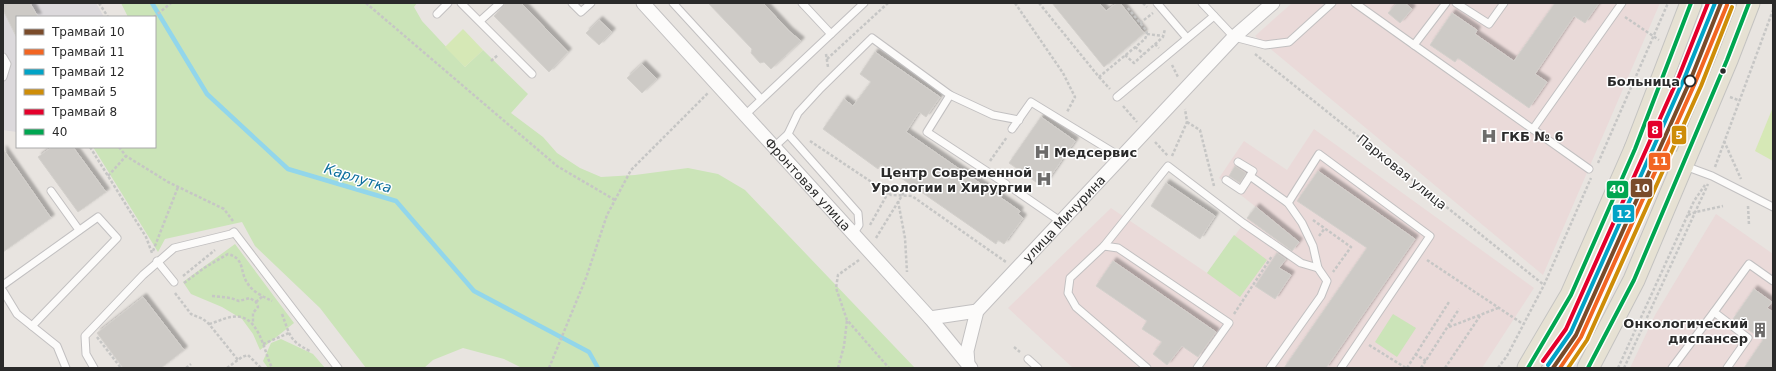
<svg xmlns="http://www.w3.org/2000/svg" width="1776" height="371" viewBox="0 0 1776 371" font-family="'DejaVu Sans',sans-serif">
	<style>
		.industrial { fill: #dcd9dc }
		.medical { fill: #eadad9; fill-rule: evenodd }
		.green { fill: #cbe4b8 }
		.pitch { fill: #d6e8b6 }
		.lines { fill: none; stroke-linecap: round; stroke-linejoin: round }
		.stream { stroke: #92d6eb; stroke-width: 4.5 }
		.building { fill: #cdcac6; stroke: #d3d0cc; filter: url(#shadow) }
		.service-casing { stroke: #c2c0c1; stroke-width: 9 }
		.minor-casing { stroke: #c2c0c1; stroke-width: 15 }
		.primary-casing { stroke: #c4c3c1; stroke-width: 23 }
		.path { stroke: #c6c6c5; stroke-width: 2.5; stroke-dasharray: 3 2; stroke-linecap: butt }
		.service { stroke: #fcfbfa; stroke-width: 7 }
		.minor { stroke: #fcfbfa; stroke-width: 13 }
		.primary { stroke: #e6e1d3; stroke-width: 21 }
		.bus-1-casing { stroke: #fff; stroke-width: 7 }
		.bus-1 { stroke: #00a651; stroke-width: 4 }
		.tram-1-casing { stroke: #fff; stroke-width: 7 }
		.tram-2-casing { stroke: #fff; stroke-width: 7 }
		.tram-3-casing { stroke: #fff; stroke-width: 7 }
		.tram-4-casing { stroke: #fff; stroke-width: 7 }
		.tram-5-casing { stroke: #fff; stroke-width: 7 }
		.tram-1 { stroke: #7a4b2a; stroke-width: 4 }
		.tram-2 { stroke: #f26522; stroke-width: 4 }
		.tram-3 { stroke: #02a3c6; stroke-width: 4 }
		.tram-4 { stroke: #ce8d08; stroke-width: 4 }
		.tram-5 { stroke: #e4002b; stroke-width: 4 }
		.bus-dot { fill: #2a2a2a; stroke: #fff; stroke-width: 1.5 }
		.stop-dot { fill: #fff; stroke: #2a2a2a; stroke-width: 2 }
		.labels { text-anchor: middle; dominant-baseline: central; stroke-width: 3; stroke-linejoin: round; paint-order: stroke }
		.stop-label { font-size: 13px; font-weight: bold; fill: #2a2a2a; stroke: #fff; text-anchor: end }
		.poi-label { font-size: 13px; font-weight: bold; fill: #2a2a2a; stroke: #fff; text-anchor: start }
		.street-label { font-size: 13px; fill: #2a2a2a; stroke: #fff }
		.water-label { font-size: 14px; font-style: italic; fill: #0c6e9c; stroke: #fff }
		.line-badge { stroke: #fff; stroke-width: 1.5 }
		.badge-label { font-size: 11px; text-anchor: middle; font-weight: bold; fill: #fff }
	</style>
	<defs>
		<filter id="shadow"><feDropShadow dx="3.5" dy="-3.5" stdDeviation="1" flood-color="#0004"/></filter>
	</defs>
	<rect width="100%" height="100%" fill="#e8e4e0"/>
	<path class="industrial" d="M3 3H96L104 17H17V132L3 130Z"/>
	<g class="medical">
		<path d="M1292 3H1660L1543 275 1255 36Z"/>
		<path d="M1314 129 1534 288 1482 368H1073L1008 308 1111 208 1207 273 1256 207 1219 178 1244 141 1287 170ZM1271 262 1290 275 1275 299 1255 286Z"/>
		<path d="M1716 214 1773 254V368H1630L1655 315Z"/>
	</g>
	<g class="green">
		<path d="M121 3H417L414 7 422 21 465 67 483 50 528 94 511 113 543 137 557 153 580 168 601 177 635 175 688 168 718 174 745 190 915 368H522L504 359 463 348 433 360 424 368H366L320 308 255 246 242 222 165 239 158 252 93 147H155V17H128Z"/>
		<path d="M1234 235 1267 260 1240 297 1207 273Z"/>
		<path d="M235 244 294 323 260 350 253 334 242 319 222 307 191 294 183 282Z"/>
		<path d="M1393 314 1416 328 1397 357 1375 342Z"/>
		<path d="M281 339 313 354 325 368H268L263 361 271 343Z"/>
	</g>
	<g class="pitch">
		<path d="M463 29 483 50 465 67 445 47Z"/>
		<path d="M1773 107V161L1755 151Z"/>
	</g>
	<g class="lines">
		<path class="stream" d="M152 3 207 94 288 169 396 201 474 291 589 352 598 368"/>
	</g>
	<g class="building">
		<path d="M3 3H30L38 17H17V38L3 10Z"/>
		<path d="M506 3H521L568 52 549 72 494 16Z"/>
		<path d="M708 3H763L789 31 801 41 771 69 764 62 760 63 751 53 752 49Z"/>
		<path d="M1052 3H1099L1106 11 1117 3H1120L1144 33 1104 67Z"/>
		<path d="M1397 3H1405L1412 9 1400 23 1388 13Z"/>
		<path d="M1555 3H1599L1585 23 1574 16 1535 74 1547 82 1529 108 1458 58 1455 62 1430 45 1452 13 1477 30 1475 34 1514 61Z"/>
		<path d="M599 20 612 32 599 45 586 33Z"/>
		<path d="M875 52 940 97 926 117 919 112 906 132 1020 211 1018 214 1023 218 1004 244 998 240 996 244 881 164 878 169 823 129 844 99 853 106 871 82 860 74Z"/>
		<path d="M642 64 657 79 642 93 627 78Z"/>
		<path d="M1041 117 1075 141 1043 187 1009 163Z"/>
		<path d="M52 147H73L106 192 78 212 38 157Z"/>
		<path d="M3 149 51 218 3 252Z"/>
		<path d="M1235 166 1246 173 1240 183 1229 176Z"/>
		<path d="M1318 171 1415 239 1326 368H1284L1367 248 1297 201Z"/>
		<path d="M1166 183 1215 216 1200 239 1151 206Z"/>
		<path d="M1256 207 1299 242 1292 251 1247 218Z"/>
		<path d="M1277 253 1286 259 1279 268 1291 275 1275 299 1255 286Z"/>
		<path d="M1113 261 1216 332 1198 357 1182 346 1167 365 1153 354 1162 342 1142 329 1147 321 1096 286Z"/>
		<path d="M1754 289 1772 302 1767 308 1773 312V368H1744L1763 340 1733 319Z"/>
		<path d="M143 297 184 350 161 368H123L97 333Z"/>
	</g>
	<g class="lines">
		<defs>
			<g id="service">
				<path d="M461 3 532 74"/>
				<path d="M572 3 581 12 591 3"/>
				<path d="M673 3 761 99"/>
				<path d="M1157 3 1187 38"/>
				<path d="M1202 3 1234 37 1265 45 1289 42 1332 3"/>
				<path d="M1355 3 1414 45"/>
				<path d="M1446 3 1414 45 1589 169"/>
				<path d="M1456 3 1489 24 1504 3"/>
				<path d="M437 14 448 3"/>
				<path d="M480 21 500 3"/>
				<path d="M831 34 864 3"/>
				<path d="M3 57 7 64 3 77"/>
				<path d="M950 95 993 115 1019 120"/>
				<path d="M1117 97 1214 16"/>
				<path d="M745 115 831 34 802 3"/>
				<path d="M1012 129 1031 102 1121 157"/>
				<path d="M1533 129 1622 3"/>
				<path d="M774 147 788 134"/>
				<path d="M1238 162 1253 171 1250 176"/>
				<path d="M1685 166 1712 176 1773 207"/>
				<path d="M1226 180 1241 190 1250 176 1288 203 1302 223 1313 246 1318 268 1327 281 1321 296 1270 368"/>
				<path d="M1015 190 1060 221"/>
				<path d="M51 191 79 230"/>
				<path d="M1288 203 1319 154 1430 236 1341 368"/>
				<path d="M853 234 859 225 858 213 788 134 798 113 821 88 872 38 950 95 927 132 1006 184"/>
				<path d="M1104 246 1168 166 1243 223 1301 263 1318 268"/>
				<path d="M157 261 174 282"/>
				<path d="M3 285 98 217 117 238 32 326"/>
				<path d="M3 291 17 314 57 346 66 368"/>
				<path d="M1028 359 1038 368"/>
				<path d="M94 368 86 354 85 336 143 275 174 248 231 234 234 232 338 368"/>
				<path d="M1147 368 1076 307 1068 293 1070 278 1104 246 1118 248 1229 323 1197 368"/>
				<path d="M1672 368 1714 312"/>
				<path d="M1727 368 1748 338 1714 312 1749 264 1773 281"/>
			</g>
			<g id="minor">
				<path id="s1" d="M643 3 930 318 971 368"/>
				<path d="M930 318 977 311"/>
				<path id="s2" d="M968 364 967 351 977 311 1234 37 1273 3"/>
			</g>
			<g id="primary">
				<path d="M1635 149 1683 165"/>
				<path d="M1528 368 1571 295 1635 149 1691 3"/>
				<path d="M1588 368 1634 280 1727 60 1749 3"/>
			</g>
		</defs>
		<use href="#service" class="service-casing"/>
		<use href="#minor" class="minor-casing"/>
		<use href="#primary" class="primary-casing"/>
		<g class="path">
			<path d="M99 3 108 17"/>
			<path d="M366 3 557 166 615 200"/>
			<path d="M1015 3 1063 73 1075 97 1067 112"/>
			<path d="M1039 3 1099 77 1145 39 1147 34 1146 30 1127 7"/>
			<path d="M1143 3 1147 7"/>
			<path d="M154 17 171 3"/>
			<path d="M1625 17 1659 40"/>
			<path d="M1140 23 1153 13"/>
			<path d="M1707 24 1722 29 1691 103 1677 97Z"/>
			<path d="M1147 34 1163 36"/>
			<path d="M1155 44 1159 48"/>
			<path d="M1135 47 1144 54"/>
			<path d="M826 54 828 67"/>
			<path d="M1255 54 1544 285"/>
			<path d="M1125 55 1134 63 1163 37 1165 29"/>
			<path d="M827 59 888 3"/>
			<path d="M491 61 498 55"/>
			<path d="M1172 65 1178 77"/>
			<path d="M1099 77 1110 89"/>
			<path d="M1730 97 1738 100"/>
			<path d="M1123 106 1137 122"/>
			<path d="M1187 122 1200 130 1214 186"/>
			<path d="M810 141 891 195 912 196 1006 262"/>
			<path d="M1724 141 1741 179"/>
			<path d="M1155 142 1168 156"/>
			<path d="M90 147 146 237 152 253"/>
			<path d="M119 147 126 156 168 182 224 209 233 221"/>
			<path d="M1172 156 1187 122 1185 109"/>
			<path d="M990 161 1007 137"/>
			<path d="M1598 163 1668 3"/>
			<path d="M1715 167 1773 10"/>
			<path d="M108 176 126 156"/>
			<path d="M898 201 905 238 907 272"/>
			<path d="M1748 206 1749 225"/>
			<path d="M1688 215 1696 212 1723 206"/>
			<path d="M1313 220 1351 247 1333 272"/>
			<path d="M870 225 888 193"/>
			<path d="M1319 236 1325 228"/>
			<path d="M876 238 906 189"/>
			<path d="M153 251 178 187"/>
			<path d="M859 260 838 275 836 288 847 320 889 368"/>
			<path d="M1427 260 1523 324"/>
			<path d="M183 276 215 250"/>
			<path d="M184 283 204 268 228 254C246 259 239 272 248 284 253 292 264 297 272 301"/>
			<path d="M175 293 191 314 203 319 209 324 238 360"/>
			<path d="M212 296 231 298 239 301 250 298 256 302 258 307 253 313V323"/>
			<path d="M256 302 263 296"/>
			<path d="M282 314C290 335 289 341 310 351"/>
			<path d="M1234 314 1272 256"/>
			<path d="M209 324C217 322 224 318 231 317 259 312 263 349 272 368"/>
			<path d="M1449 327 1498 308"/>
			<path d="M97 337 121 368"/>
			<path d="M263 344 289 333"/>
			<path d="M1369 345 1406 368"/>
			<path d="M1014 347 1020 352"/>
			<path d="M1415 354 1426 361"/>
			<path d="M186 368 191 364"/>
			<path d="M227 368 242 357 248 355 261 368"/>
			<path d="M549 368 586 278 607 215 631 170 708 93"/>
			<path d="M838 368 844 346 847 320"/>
			<path d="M1407 368 1449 302"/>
			<path d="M1421 368 1459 309"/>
			<path d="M1445 368 1480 316"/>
			<path d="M1498 368 1507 356 1544 285 1591 178"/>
			<path d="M1618 368 1694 201 1705 185"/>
			<path d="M1624 368 1708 184"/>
		</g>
		<use href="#service" class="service"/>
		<use href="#minor" class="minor"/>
		<use href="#primary" class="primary"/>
		<defs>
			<g id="bus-1">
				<path d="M1528 368 1571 295 1635 149 1691 3"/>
				<path d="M1588 368 1634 280 1727 60 1749 3"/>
			</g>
		</defs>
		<use href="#bus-1" class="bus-1-casing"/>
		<use href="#bus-1" class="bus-1"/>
		<defs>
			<path id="tram-1" d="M1553 368 1576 335 1690 81 1721 3"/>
			<path id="tram-2" d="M1560 368 1581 337 1695 83 1727 5"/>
			<path id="tram-3" d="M1548 365 1571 332 1684 79 1715 3"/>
			<path id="tram-4" d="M1568 368 1587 340 1701 86 1732 7"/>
			<path id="tram-5" d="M1543 361 1566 329 1679 76 1708 3"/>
		</defs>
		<use href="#tram-1" class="tram-1-casing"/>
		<use href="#tram-2" class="tram-2-casing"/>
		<use href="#tram-3" class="tram-3-casing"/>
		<use href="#tram-4" class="tram-4-casing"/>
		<use href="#tram-5" class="tram-5-casing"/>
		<use href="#tram-1" class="tram-1"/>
		<use href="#tram-2" class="tram-2"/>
		<use href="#tram-3" class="tram-3"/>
		<use href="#tram-4" class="tram-4"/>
		<use href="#tram-5" class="tram-5"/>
	</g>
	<defs>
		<symbol id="hospital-bare" viewBox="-9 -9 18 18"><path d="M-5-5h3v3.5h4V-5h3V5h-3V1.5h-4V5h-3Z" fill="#6c6b6a" stroke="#fff" stroke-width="2.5" paint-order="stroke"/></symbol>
		<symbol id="building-bare" viewBox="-9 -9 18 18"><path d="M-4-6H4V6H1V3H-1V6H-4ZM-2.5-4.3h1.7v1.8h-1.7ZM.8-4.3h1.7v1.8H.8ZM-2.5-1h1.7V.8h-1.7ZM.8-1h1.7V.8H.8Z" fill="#6c6b6a" stroke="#fff" stroke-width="2.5" paint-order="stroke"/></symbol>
	</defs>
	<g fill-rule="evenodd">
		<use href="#hospital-bare" x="1478" y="125" width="22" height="22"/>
		<use href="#hospital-bare" x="1031" y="141" width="22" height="22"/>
		<use href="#hospital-bare" x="1033" y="168" width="22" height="22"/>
		<use href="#building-bare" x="1749" y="319" width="22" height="22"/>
	</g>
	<circle class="bus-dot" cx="1723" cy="71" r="3.5"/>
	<circle class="stop-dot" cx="1690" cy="81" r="5.5"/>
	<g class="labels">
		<g class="stop-label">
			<text x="1680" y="81">Больница</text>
		</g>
		<g class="poi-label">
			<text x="1501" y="136">ГКБ № 6</text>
			<text x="1054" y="152">Медсервис</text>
			<text x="1032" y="172" text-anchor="end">Центр Современной<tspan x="1032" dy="15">Урологии и Хирургии</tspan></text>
			<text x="1748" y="323" text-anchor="end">Онкологический<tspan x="1748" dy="15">диспансер</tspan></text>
		</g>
		<g class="street-label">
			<text transform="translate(1402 172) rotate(39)">Парковая улица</text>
			<text stroke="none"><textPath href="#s1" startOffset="245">Фронтовая улица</textPath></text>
			<text stroke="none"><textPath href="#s2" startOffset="181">улица Мичурина</textPath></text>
		</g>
		<g class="water-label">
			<text transform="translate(358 178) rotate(17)">Карлутка</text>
		</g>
	</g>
	<g class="line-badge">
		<rect x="1647" y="120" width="16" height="19" rx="4" fill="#e4002b"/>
		<rect x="1671" y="125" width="16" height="20" rx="4" fill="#ce8d08"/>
		<rect x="1648" y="152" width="23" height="19" rx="4" fill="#f26522"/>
		<rect x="1630" y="178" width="23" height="20" rx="4" fill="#7a4b2a"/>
		<rect x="1606" y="180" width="23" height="19" rx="4" fill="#00a651"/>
		<rect x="1612" y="204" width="23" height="19" rx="4" fill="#02a3c6"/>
	</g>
	<g class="badge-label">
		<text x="1655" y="134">8</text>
		<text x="1679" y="139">5</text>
		<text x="1660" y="165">11</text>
		<text x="1642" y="192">10</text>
		<text x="1617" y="193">40</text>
		<text x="1624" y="218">12</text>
	</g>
	<rect width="1776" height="371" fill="none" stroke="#2a2a2a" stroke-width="8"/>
	<rect x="16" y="16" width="140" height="132" fill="#ffffff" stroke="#aaaaaa"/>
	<rect x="24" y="29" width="20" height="6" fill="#7a4b2a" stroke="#aaaaaa"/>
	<text x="52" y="36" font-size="12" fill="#2a2a2a">Трамвай 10</text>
	<rect x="24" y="49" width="20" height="6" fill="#f26522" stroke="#aaaaaa"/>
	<text x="52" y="56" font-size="12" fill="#2a2a2a">Трамвай 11</text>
	<rect x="24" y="69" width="20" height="6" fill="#02a3c6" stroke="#aaaaaa"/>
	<text x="52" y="76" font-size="12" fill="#2a2a2a">Трамвай 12</text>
	<rect x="24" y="89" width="20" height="6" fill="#ce8d08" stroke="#aaaaaa"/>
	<text x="52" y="96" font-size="12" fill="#2a2a2a">Трамвай 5</text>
	<rect x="24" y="109" width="20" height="6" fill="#e4002b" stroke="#aaaaaa"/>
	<text x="52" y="116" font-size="12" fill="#2a2a2a">Трамвай 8</text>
	<rect x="24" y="129" width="20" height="6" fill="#00a651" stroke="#aaaaaa"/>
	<text x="52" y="136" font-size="12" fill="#2a2a2a">40</text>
</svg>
